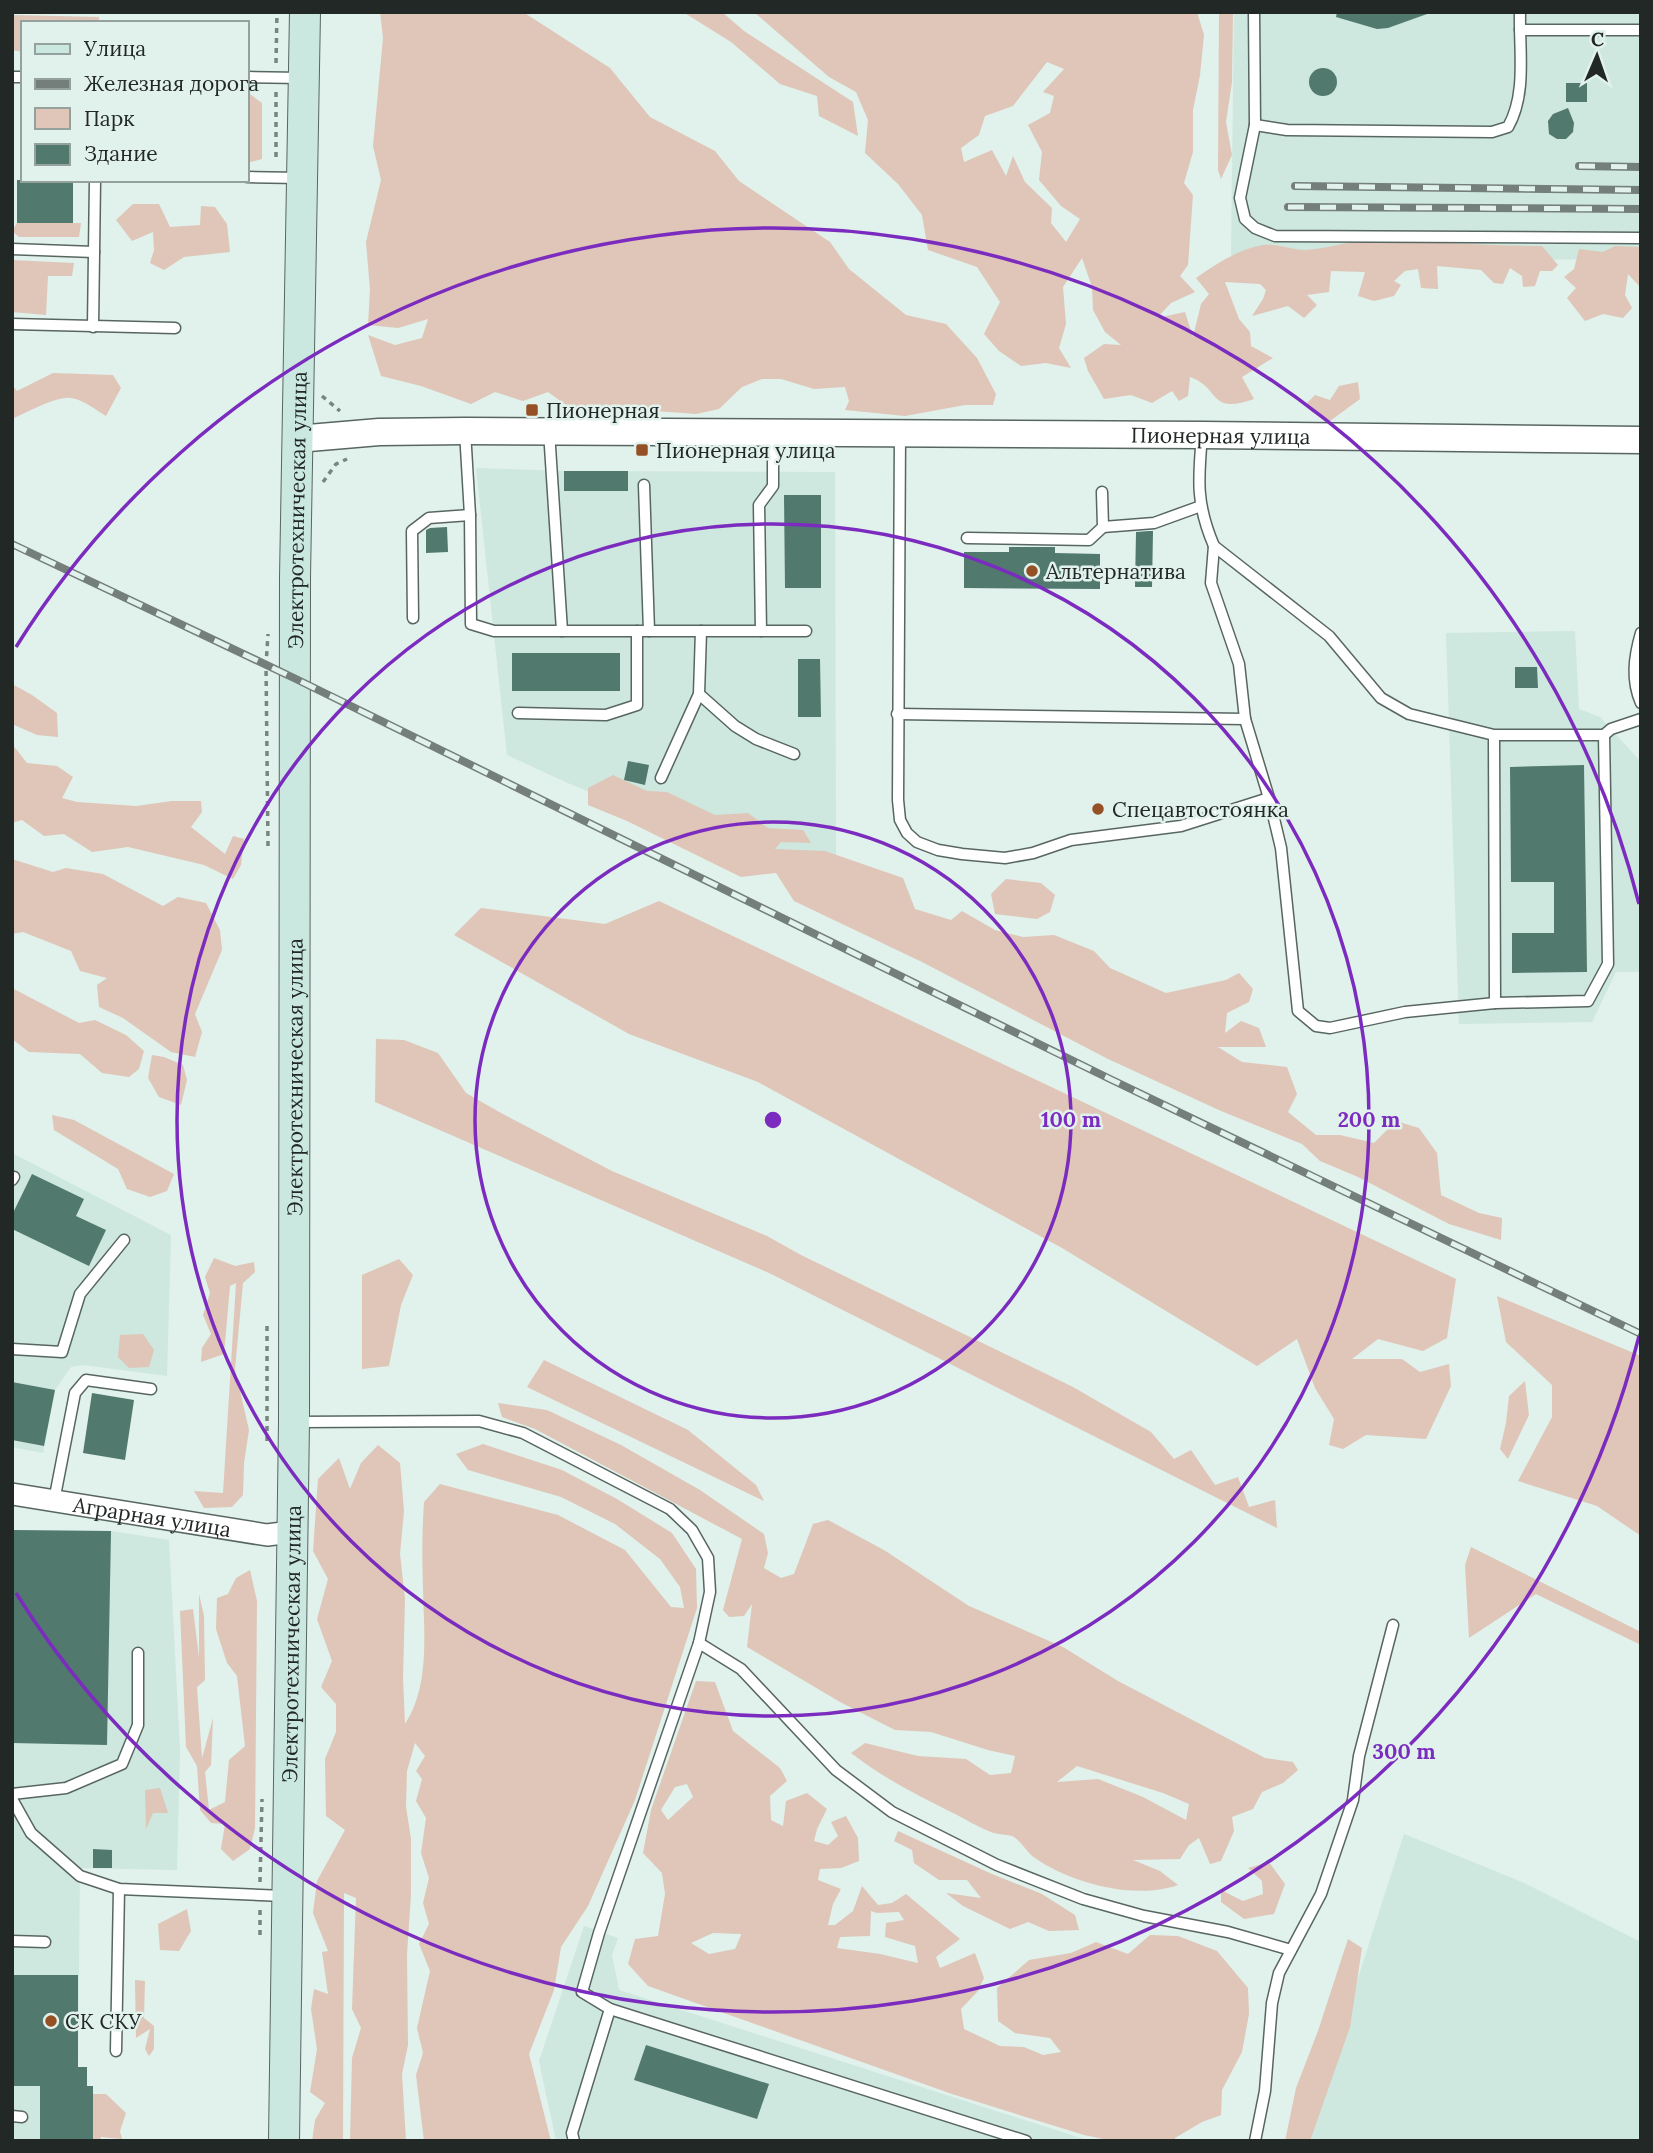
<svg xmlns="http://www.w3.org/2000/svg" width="1653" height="2153" viewBox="0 0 1653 2153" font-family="Lora,serif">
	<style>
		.built { fill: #cee7df }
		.green { fill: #dfc6b8; fill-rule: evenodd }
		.building { fill: #51796e }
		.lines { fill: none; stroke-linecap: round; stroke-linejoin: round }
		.service-casing { stroke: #586661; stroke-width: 13 }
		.minor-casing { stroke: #586661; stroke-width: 24 }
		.tertiary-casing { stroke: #586661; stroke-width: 29 }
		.secondary-casing { stroke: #586661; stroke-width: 32 }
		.path { stroke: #798480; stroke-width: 3.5; stroke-dasharray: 5 5; stroke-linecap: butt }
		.service { stroke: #fff; stroke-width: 10 }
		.minor { stroke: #fff; stroke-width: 21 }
		.tertiary { stroke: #fff; stroke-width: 26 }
		.secondary { stroke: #cae8e0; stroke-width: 30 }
		.rail-casing { stroke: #747e7b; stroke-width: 8 }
		.rail { stroke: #e1f1ec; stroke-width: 5; stroke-dasharray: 16; stroke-linecap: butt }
		.ring { fill: none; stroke: #7b2cbf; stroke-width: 3.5 }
		.poi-dot { fill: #955025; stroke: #e1f1ec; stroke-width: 2.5 }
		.labels { text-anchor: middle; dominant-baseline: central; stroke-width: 5; stroke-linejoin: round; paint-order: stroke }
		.poi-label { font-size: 21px; fill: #222826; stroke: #e1f1ec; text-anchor: start }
		.street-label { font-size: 21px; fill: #222826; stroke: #e1f1ec }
		.centre { fill: #7b2cbf; stroke: #e1f1ec; stroke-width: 3.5 }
		.ring-label { font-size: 21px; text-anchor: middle; font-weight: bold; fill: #7b2cbf; stroke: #e1f1ec; stroke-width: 5; stroke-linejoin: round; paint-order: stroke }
	</style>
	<rect width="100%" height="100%" fill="#e1f1ec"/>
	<g class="built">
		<path d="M1234 12H1641V260L1231 257Z"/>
		<path d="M476 468 564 471 835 472 836 861 805 881 570 784 507 755Z"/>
		<path d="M1575 631 1579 709 1600 717 1641 762V972H1616L1592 1022 1459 1024 1446 633Z"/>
		<path d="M12 1153 171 1235 167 1376 83 1365 71 1367 55 1390 43 1453 12 1447Z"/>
		<path d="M12 1530 111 1531 169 1540 180 1750 177 1870 80 1868 78 2067 87 2086H93V2141H12Z"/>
		<path d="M1404 1834 1522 1882 1641 1942V2141H1306Z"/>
		<path d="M584 1926 618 1938 612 1955 619 1990 1090 2141H556L539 2061Z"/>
	</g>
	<g class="green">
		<path d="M380 12H523L610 68 650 117 715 151 739 181 830 242 849 269 906 315 946 324 977 358 996 394 993 405H965L905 416 845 410 849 401 845 387 814 389 781 379H762L742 387 719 409 696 414 628 409 573 410 548 392 523 401 495 392 471 404 421 386 381 376 368 335 395 345 422 338 428 319 398 328 368 325 370 290 366 242 381 180 373 146 383 38Z"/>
		<path d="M683 12H722L744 31 853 102 858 136 819 116 817 96 780 84 731 42Z"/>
		<path d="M754 12H1197L1204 35 1200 75 1193 110V152L1184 183 1193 195 1188 265 1180 276 1195 292 1171 303 1157 318 1185 312 1193 337 1201 304 1209 294 1196 278C1216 264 1239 249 1263 245 1276 243 1292 250 1306 250 1325 249 1345 242 1364 241 1424 240 1482 246 1542 246L1558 265 1552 271H1540L1535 286 1523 287 1522 276 1510 268 1503 284 1494 283 1481 270 1437 266 1438 289 1421 288 1418 269 1405 271 1394 281 1401 285 1394 296 1374 301 1358 296 1365 272 1331 271 1329 292 1307 295 1317 305 1304 318 1288 306 1252 316 1263 299 1266 290 1260 284 1225 282 1239 319 1250 332 1251 346 1273 358 1242 377 1254 399C1208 415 1221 388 1190 377L1188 396 1179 401 1172 391 1152 403 1131 395 1104 399 1088 371 1084 358 1104 344 1121 345 1105 332 1093 310 1092 287 1082 258 1063 287 1066 324 1059 348 1071 368 1046 363 1021 366 999 351 984 334 1000 302 977 267 928 250 922 215 898 184 865 153 868 120 856 92 829 77ZM1047 62 1064 69 1043 92 1054 96 1050 113 1028 125 1042 152 1039 180 1061 206 1080 219 1066 242 1051 223 1052 208 1025 182 1013 156 1006 176 992 150 964 162 961 148 979 135 985 116 1013 106Z"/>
		<path d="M1219 12H1233L1232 82 1226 122 1232 155 1221 179 1218 170Z"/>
		<path d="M12 15 99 17V23H23V52L12 50Z"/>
		<path d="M247 92 262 103V159L247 163Z"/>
		<path d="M133 204H159L170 227 200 225 201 206 215 207 227 224 230 252 184 257 164 270 150 263 154 250 153 232 132 241 116 220Z"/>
		<path d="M17 223H81L79 237H19L12 231Z"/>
		<path d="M1615 246 1641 247V288L1628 274 1625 295 1632 308 1623 318 1603 314 1585 321 1567 298 1576 288 1564 277 1574 269 1579 249 1603 252Z"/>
		<path d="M12 260 74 263 72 276H48L46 315 12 312Z"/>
		<path d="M53 373 113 375 121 388 106 416C96 410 84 400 71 398 56 396 26 413 12 419V385L17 391Z"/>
		<path d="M1358 382 1360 399 1330 421 1312 412 1305 405 1315 395 1330 400 1339 386Z"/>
		<path d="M12 684 32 695 57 713 58 737 37 735 12 724Z"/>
		<path d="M12 744 27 763 57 766 73 777 62 798 77 802 136 806 172 801H201L202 812 191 827 225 854 233 836 244 839 241 865 233 879 204 865 128 847 92 852 64 834 44 836 22 820 12 823Z"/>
		<path d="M613 775 647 791 667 792 715 815 748 813 768 828 803 830 811 843 781 842 775 849 825 851 903 878 915 909 951 920 962 911 995 930 1023 937 1054 935 1094 951 1110 968 1166 993 1226 980 1239 973 1253 989 1249 1002 1227 1013 1225 1033 1241 1021 1259 1028 1266 1047H1218L1242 1062 1287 1067 1297 1094 1288 1112 1316 1135H1340L1374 1143 1396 1121 1419 1128 1437 1153 1441 1195 1479 1213 1502 1218 1501 1240 1449 1224 1358 1177 1320 1161 1302 1144 1221 1111 1108 1059 922 962 794 901 776 873 741 877 627 821 588 805V788Z"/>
		<path d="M12 859 53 872 66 868 103 874 163 906 178 897 206 903 220 930 222 950 195 1014 202 1032 195 1057 171 1052 123 1018 99 1007 97 985 107 978 80 971 71 951 23 932 12 934Z"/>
		<path d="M1006 879 1041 883 1055 895 1050 912 1037 919 995 914 991 894Z"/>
		<path d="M659 901 1456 1279 1447 1338 1423 1351 1378 1339 1352 1359H1402L1420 1372 1449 1364 1451 1386 1426 1439 1366 1435 1343 1449 1329 1445 1334 1419 1315 1388 1297 1339 1257 1366 1062 1248 758 1082 629 1034 454 935 481 908 605 924Z"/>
		<path d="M12 988 79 1023 95 1020 126 1035 144 1051 139 1069 129 1077 102 1073 80 1054 29 1052 12 1039Z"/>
		<path d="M376 1039 404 1040 438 1053 466 1093 501 1113 612 1171 767 1236 801 1255 1073 1387 1151 1432 1174 1459 1191 1450 1215 1485 1238 1477 1249 1507 1275 1500 1277 1528 769 1273 375 1102Z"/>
		<path d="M152 1055 164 1057 183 1065 187 1080 181 1105 159 1097 148 1078Z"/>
		<path d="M52 1115 74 1120 174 1174 167 1191 150 1197 127 1189 118 1169 54 1130Z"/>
		<path d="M214 1258 235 1266 254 1262 255 1272 243 1283 235 1369 249 1430 244 1463 243 1495 232 1507 204 1508 194 1491 223 1493 236 1283 230 1286 224 1354 201 1362 202 1348 211 1334 203 1315 210 1293 205 1277Z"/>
		<path d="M399 1259 413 1275 401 1305 389 1366 362 1369V1275Z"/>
		<path d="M1497 1296 1641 1356V1536L1597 1506 1518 1481 1552 1417V1385L1506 1342Z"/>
		<path d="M143 1334 154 1350 149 1367 129 1368 118 1357 120 1335Z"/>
		<path d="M544 1360 688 1430 756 1485 764 1501 527 1387Z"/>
		<path d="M1525 1381 1529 1415 1508 1459 1500 1449 1506 1423 1509 1396Z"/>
		<path d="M498 1403 547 1410 621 1445 700 1490 764 1534 768 1553 764 1568 781 1578 794 1574 813 1524 828 1520 884 1550 969 1606 1063 1647 1118 1681 1265 1758 1293 1762 1298 1770 1283 1783 1262 1792 1253 1809 1232 1817 1234 1831 1221 1861 1210 1864 1199 1838 1189 1845 1180 1859 1133 1860 1160 1871 1178 1885C1136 1900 1072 1884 1035 1858 1027 1853 1021 1840 1012 1836 1006 1834 998 1835 991 1832 978 1827 965 1819 953 1813 917 1795 883 1778 851 1753L865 1743 918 1756 966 1759 990 1775 1011 1773 1015 1756 988 1750 931 1732 895 1730 840 1702 747 1647 752 1604 744 1616 729 1617 723 1610 742 1539 535 1429 502 1417ZM1077 1766 1163 1793 1189 1804 1186 1820 1143 1797 1098 1779 1057 1782Z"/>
		<path d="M483 1444 562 1470 617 1499 672 1533 696 1569 697 1608 635 1800 588 1906 561 1947 554 1990 529 2054 551 2141H424L416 2075 423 2053 417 2028 430 1971 419 1944 429 1924 423 1903 429 1878 421 1853 426 1818 416 1801 422 1779 416 1771 425 1756 415 1743 407 1771 406 1807 411 1839V1894L407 1955 408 2045 402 2074 406 2141H350L352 2058 361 2028 352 2009 356 1898 344 1893 343 2141H312L315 2120 325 2103 310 2092 317 2049 311 2009 314 1989 328 1994 322 1952 328 1951 313 1913 317 1881 345 1830 326 1816 325 1759 336 1732V1704L321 1687 332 1661 317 1619 328 1579 313 1551 318 1479 339 1458 350 1489 361 1463 378 1445 400 1463 404 1511 400 1554 405 1599 403 1678 405 1724C430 1686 424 1633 423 1590 422 1560 422 1531 424 1502L440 1484 558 1515 625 1550 671 1607 684 1608 680 1587 660 1559 615 1524 561 1497 468 1470 456 1454Z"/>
		<path d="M1471 1547 1641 1632V1645L1536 1594 1469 1638 1465 1565Z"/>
		<path d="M250 1570 257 1601 255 1828 250 1849 233 1861 221 1849 225 1824 211 1823 200 1810 197 1766 186 1747 180 1611 193 1609 199 1657V1594L204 1616 205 1680 197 1687 202 1758 213 1718 211 1765 205 1772 209 1810 225 1802 229 1760 245 1746 237 1676 227 1663 216 1629 217 1598 228 1594 236 1578Z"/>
		<path d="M696 1681 715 1682 733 1731 780 1768 787 1781 770 1796 771 1820 783 1826 786 1801 807 1793 827 1809 817 1829 814 1841 828 1845 838 1836 831 1822 846 1816 858 1838 859 1861 841 1868 820 1869 818 1880 841 1889 833 1904 828 1925H835L853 1911 862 1886 878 1905 892 1903 906 1894 960 1939 936 1957 940 1968 975 1953 984 1978 978 1991 961 2009 964 2029 1000 2046 1024 2047 1043 2055 1061 2052 1050 2038 1015 2033 998 2021 997 1988 1029 1960 1071 1953 1096 1942 1128 1954 1150 1935 1178 1936 1217 1951 1248 1988 1249 2014 1242 2052 1222 2090 1221 2115 1202 2122 1175 2138V2141H1113L1084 2135 952 2094 648 1986 628 1964 635 1939 658 1936 665 1894 662 1873 643 1853 651 1810ZM687 1784 693 1797 668 1820 661 1810 675 1787ZM871 1911 877 1913 899 1912 904 1920 886 1923 885 1937 915 1946 918 1963 880 1954 837 1948 840 1937 870 1936ZM713 1933 741 1934V1935L735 1949 709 1954 691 1943Z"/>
		<path d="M160 1788 168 1813H153L146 1829 145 1790Z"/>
		<path d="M898 1831 992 1874 1042 1894 1075 1915 1079 1930 1049 1931 1028 1922 1010 1929 963 1906 946 1893 981 1898 967 1880H939L914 1863 912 1850 894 1841Z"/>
		<path d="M1269 1862 1285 1884 1274 1914 1244 1919 1221 1902V1890L1243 1901 1263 1894 1262 1881 1248 1868Z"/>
		<path d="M187 1909 191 1931 179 1951 160 1950 158 1924Z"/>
		<path d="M1348 1939 1362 1948 1350 2027 1310 2141H1285L1296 2088 1318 2031Z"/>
		<path d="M135 1980 145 1981 144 2018 154 2026V2049L149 2056 145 2049 150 2029 136 2038Z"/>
		<path d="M93 2094H106L126 2113 120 2131 122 2139 101 2137 100 2141H93Z"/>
	</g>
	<g class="building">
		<path d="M1337 12H1427V14L1388 28 1377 29 1336 17Z"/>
		<circle cx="1323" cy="82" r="14"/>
		<rect x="1566" y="83" width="21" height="19"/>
		<path d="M1568 108 1574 123 1573 132 1566 139H1557L1549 134 1548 121 1553 114Z"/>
		<rect x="17" y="180" width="56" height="43"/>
		<rect x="564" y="471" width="64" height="20"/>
		<path d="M784 495H821V588H785Z"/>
		<path d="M447 527 448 552 426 553V530L430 528Z"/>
		<path d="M1149 531H1153L1152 587H1135L1136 532Z"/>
		<path d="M1009 547H1055V553L1100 554V589L964 588V552H1009Z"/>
		<rect x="512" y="653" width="108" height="38"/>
		<path d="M798 659H820L821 717H798Z"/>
		<path d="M1515 667H1537L1538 688H1515Z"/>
		<path d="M628 761 649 765 645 785 624 780Z"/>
		<path d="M1584 765 1587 972 1512 973V933H1554V882H1511L1510 767Z"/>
		<path d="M32 1174 84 1199 76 1216 106 1230 89 1266 12 1229V1215Z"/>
		<path d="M12 1382 55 1390 44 1446 12 1440Z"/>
		<path d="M92 1393 134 1400 125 1460 83 1453Z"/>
		<path d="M12 1530 111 1531 107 1745 12 1743Z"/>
		<path d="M93 1849 112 1850V1868H93Z"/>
		<path d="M12 1975H78V2067H87V2086H93V2141H40V2086H12Z"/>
		<path d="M646 2045 769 2084 757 2119 634 2080Z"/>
	</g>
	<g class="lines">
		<defs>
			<g id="service">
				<path d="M1254 12 1255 125 1240 198 1245 219 1255 228 1275 236 1641 238"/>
				<path d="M1520 30H1641"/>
				<path d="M12 77H23"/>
				<path d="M247 77 301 78"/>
				<path d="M1255 125 1287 130 1492 132 1508 127C1527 94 1519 50 1520 12"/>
				<path d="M247 177 300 178"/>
				<path d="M12 249 94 252"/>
				<path d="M12 324 175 328"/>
				<path d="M93 327 95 180"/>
				<path d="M465 431 470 515 471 624 494 631H806"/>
				<path d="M549 431 562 631"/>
				<path d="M900 433 898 800 900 820 907 833 917 842 938 850 962 854 1005 858 1033 853 1071 840 1181 826 1269 798"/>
				<path d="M1202 435C1198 480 1196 504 1214 546L1329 636 1381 698 1409 714 1494 735 1495 1003 1588 1001 1608 964 1604 735H1494"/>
				<path d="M644 485 649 631"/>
				<path d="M1103 527 1154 523 1201 506"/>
				<path d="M967 538 1089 540 1103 527 1102 492"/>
				<path d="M1214 546 1211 583 1239 664 1245 719 1269 798 1281 848 1298 1011 1316 1026 1330 1028 1405 1012 1495 1003"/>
				<path d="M413 618 412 531 429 518 470 515"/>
				<path d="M761 631 759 505 773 486V432"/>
				<path d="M1641 633C1634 657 1631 680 1641 703"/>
				<path d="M699 694 735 726 756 739 794 754"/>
				<path d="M518 713 606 715 637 705V631"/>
				<path d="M897 714 1245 719"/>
				<path d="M1604 735 1611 729 1641 719"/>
				<path d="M661 778 699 694 701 631"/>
				<path d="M12 1180 14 1177"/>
				<path d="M12 1349 62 1352 80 1294 124 1240"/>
				<path d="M297 1422 479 1421 523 1433 670 1509 692 1530 708 1558 710 1592 699 1643 599 1933 582 1992 610 2009 1026 2141"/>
				<path d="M54 1501 75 1393 86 1380 151 1389"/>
				<path d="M699 1643 741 1669 836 1770 892 1812 997 1865 1083 1899 1144 1916 1228 1932 1291 1950"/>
				<path d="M12 1794 66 1788 122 1764 138 1725V1653"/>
				<path d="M12 1799 31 1833 80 1876 119 1889 284 1896"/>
				<path d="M12 1941 45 1942"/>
				<path d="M116 2051 119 1889"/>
				<path d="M12 2116 22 2117"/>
				<path d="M574 2141 572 2133 610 2009"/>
				<path d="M1255 2141 1265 2091 1272 2003 1279 1973 1321 1894 1353 1800 1359 1756 1393 1625"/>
			</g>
			<g id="minor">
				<path id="s1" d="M12 1494 267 1535 291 1532"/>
			</g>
			<g id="tertiary">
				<path id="s2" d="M297 439 379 432 465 431 1202 435 1641 440"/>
			</g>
			<g id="secondary">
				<path id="s3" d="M284 2141 294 1422 295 577 305 12"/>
			</g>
		</defs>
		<use href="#service" class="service-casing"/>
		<use href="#minor" class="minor-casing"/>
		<use href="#tertiary" class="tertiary-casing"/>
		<use href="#secondary" class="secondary-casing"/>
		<g class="path">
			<path d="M276 63 277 12"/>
			<path d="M276 157V91"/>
			<path d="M322 396 340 411"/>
			<path d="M323 482 336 464 347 459"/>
			<path d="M268 846 266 665 268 634"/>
			<path d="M267 1441V1326"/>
			<path d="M260 1882 262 1799"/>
			<path d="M260 1935V1907"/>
		</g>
		<use href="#service" class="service"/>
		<use href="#minor" class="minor"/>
		<use href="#tertiary" class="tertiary"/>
		<use href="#secondary" class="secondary"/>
		<defs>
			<g id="rail">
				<path d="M1579 166 1641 167"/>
				<path d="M1295 186 1641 190"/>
				<path d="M1288 207 1641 209"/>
				<path d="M12 544 296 679 1110 1079 1641 1334"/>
			</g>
		</defs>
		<use href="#rail" class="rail-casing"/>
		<use href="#rail" class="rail"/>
	</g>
	<g class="ring">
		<circle cx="773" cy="1120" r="298"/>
		<circle cx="773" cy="1120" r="596"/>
		<path d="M1639 1336A893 893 0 0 1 16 1593M16 647A893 893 0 0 1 1639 904"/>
	</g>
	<g class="poi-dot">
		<rect x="525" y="403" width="14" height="14" rx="3.5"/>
		<rect x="635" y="443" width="14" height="14" rx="3.5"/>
		<circle cx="1032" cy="571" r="7"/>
		<circle cx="1098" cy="809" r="7"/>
		<circle cx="51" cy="2021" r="7"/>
	</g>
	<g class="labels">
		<g class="poi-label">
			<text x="546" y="410">Пионерная</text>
			<text x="656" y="450">Пионерная улица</text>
			<text x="1046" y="571">Альтернатива</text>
			<text x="1112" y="809">Спецавтостоянка</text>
			<text x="65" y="2021">СК СКУ</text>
		</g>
		<g class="street-label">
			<text stroke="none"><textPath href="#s2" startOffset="924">Пионерная улица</textPath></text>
			<text stroke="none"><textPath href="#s3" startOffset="1631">Электротехническая улица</textPath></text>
			<text stroke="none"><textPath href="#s3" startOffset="1064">Электротехническая улица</textPath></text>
			<text stroke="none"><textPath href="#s1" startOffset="142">Аграрная улица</textPath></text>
			<text stroke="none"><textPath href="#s3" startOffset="497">Электротехническая улица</textPath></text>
		</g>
	</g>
	<circle cx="773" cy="1120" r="10" class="centre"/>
	<g class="ring-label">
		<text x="1071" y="1127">100 m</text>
		<text x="1369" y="1127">200 m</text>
		<text x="1404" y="1759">300 m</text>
	</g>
	<rect width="1653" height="2153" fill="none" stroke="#222826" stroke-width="28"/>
	<rect x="21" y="21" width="228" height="161" fill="#e1f1ec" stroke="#95a19d" stroke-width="2"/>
	<rect x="35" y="44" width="35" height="10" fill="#cae8e0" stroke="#95a19d" stroke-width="2"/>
	<text x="84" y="56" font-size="21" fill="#222826">Улица</text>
	<rect x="35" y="79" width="35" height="10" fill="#747e7b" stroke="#95a19d" stroke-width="2"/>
	<text x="84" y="91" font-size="21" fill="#222826">Железная дорога</text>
	<rect x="35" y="108" width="35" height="21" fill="#dfc6b8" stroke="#95a19d" stroke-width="2"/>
	<text x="84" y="126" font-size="21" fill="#222826">Парк</text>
	<rect x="35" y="144" width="35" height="21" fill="#51796e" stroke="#95a19d" stroke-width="2"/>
	<text x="84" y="161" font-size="21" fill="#222826">Здание</text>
	<g transform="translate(1597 56) rotate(2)" stroke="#e1f1ec" stroke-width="5" paint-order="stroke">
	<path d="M0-5L12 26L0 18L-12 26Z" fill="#222826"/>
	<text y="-10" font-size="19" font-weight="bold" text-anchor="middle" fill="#222826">С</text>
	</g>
</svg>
